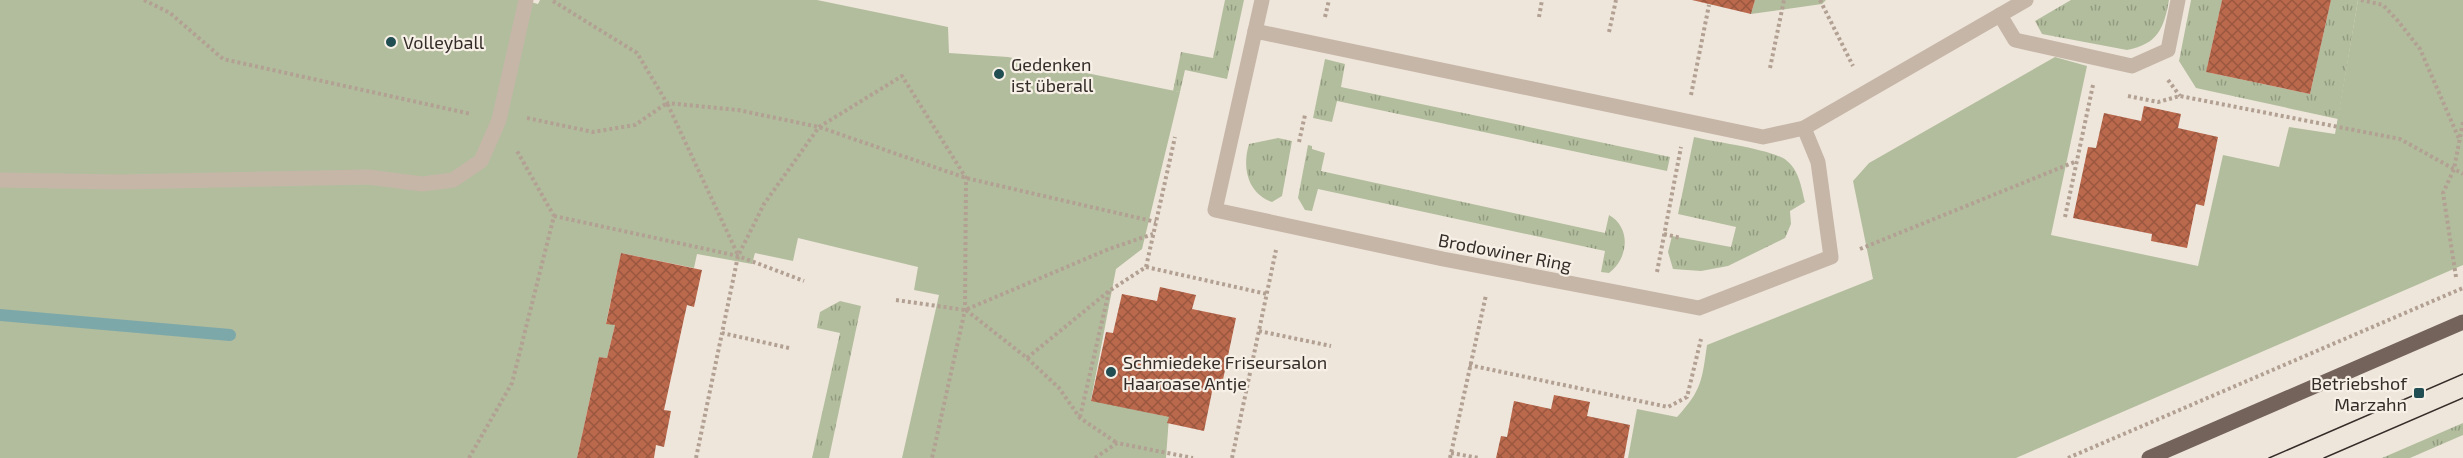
<svg xmlns="http://www.w3.org/2000/svg" width="2463" height="458" viewBox="0 0 2463 458" font-family="'Exo 2',sans-serif">
	<style>
		.grass { fill: url(#grass-tufts) }
		.green { fill: #b2bd9d }
		.lines { fill: none; stroke-linecap: round; stroke-linejoin: round }
		.stream { stroke: #7da8aa; stroke-width: 12 }
		.building { fill: url(#building-cross-hatch) }
		.path { stroke: #b2a093; stroke-width: 4; stroke-dasharray: 3 3; stroke-linecap: butt }
		.service { stroke: #c6b6a8; stroke-width: 15 }
		.minor { stroke: #c6b6a8; stroke-width: 15 }
		.primary { stroke: #74635a; stroke-width: 15 }
		.tram { stroke: #342c28; stroke-width: 1.5 }
		.poi-dot { fill: #214e52; stroke: #f7f0e7; stroke-width: 2 }
		.labels { text-anchor: middle; dominant-baseline: central; stroke-width: 4.5; stroke-linejoin: round; paint-order: stroke }
		.poi-label { font-size: 18px; fill: #342c28; stroke: #f7f0e7; text-anchor: start }
		.street-label { font-size: 18px; fill: #342c28; stroke: #f7f0e7 }
	</style>
	<defs>
		<pattern id="grass-tufts" width="24" height="20" patternUnits="userSpaceOnUse" patternTransform="scale(1.5)"><rect width="24" height="20" fill="#b2bd9d"/><path d="M3 7l-1-3M5 7V3M7 7l1-3M15 17l-1-3M17 17v-4M19 17l1-3" fill="none" stroke="#929a80"/></pattern>
		<pattern id="building-cross-hatch" width="8" height="8" patternUnits="userSpaceOnUse" patternTransform="scale(1.5)"><rect width="8" height="8" fill="#bb694d"/><path d="M0 0l8 8M0 8l8-8" fill="none" stroke="#995740"/></pattern>
	</defs>
	<rect width="100%" height="100%" fill="#efe6db"/>
	<g class="grass">
		<path d="M1225 0H1244L1227 79 1185 70 1180 92 1173 91 1181 52 1213 58Z"/>
		<path d="M2071 0H2169C2164 28 2158 44 2127 50L2042 34 2035 21Z"/>
		<path d="M2191 0H2222L2206 72 2310 94 2331 0H2358L2338 119 2196 88 2179 61Z"/>
		<path d="M1325 59 1345 64 1341 87 1670 157 1667 171 1337 101 1332 122 1313 118Z"/>
		<path d="M1694 137C1714 142 1771 149 1786 160 1799 170 1801 186 1805 202L1790 211 1791 224 1785 238 1728 266 1701 271 1673 269 1668 252 1672 236 1731 247 1736 227 1678 214Z"/>
		<path d="M1278 138 1292 141 1282 196 1272 202C1247 193 1242 167 1249 144Z"/>
		<path d="M1308 145 1312 146V149L1325 153 1321 171 1605 233 1609 215C1632 228 1628 259 1609 273L1601 272 1605 251 1318 189 1312 211 1305 210 1298 198Z"/>
		<path d="M840 301 861 306 829 458H812L840 333 817 328 820 312Z"/>
		<path d="M2463 423V435L2410 458H2382Z"/>
	</g>
	<g class="green">
		<path d="M0 0H523L538 4 540 0H817L948 27 949 53 1008 57 1180 92 1142 249 1116 269 1091 400 1169 417 1166 458H902L939 295 914 290 918 267 798 238 793 261 755 253 752 264 697 254 694 268 621 253 606 323 615 325 607 358 599 357 577 458H0Z"/>
		<path d="M1755 0H1826L1822 4 1751 14Z"/>
		<path d="M2358 0H2463V265L2016 458H1628L1637 409 1677 417C1702 390 1702 380 1707 345L1873 279 1853 181 1869 163 2055 57 2087 66 2051 235 2198 266 2223 155 2279 167 2289 127 2335 134Z"/>
	</g>
	<g class="lines">
		<path class="stream" d="M0 315 230 335"/>
	</g>
	<g class="building">
		<path d="M1692 0H1755L1751 14Z"/>
		<path d="M2222 0H2331L2310 94 2206 72Z"/>
		<path d="M2144 106 2181 114 2178 128 2218 137 2204 206 2196 204 2187 248 2151 241 2152 234 2073 218 2088 147 2096 148 2104 113 2141 121Z"/>
		<path d="M621 253 702 270 694 307 687 305 683 323 664 410 671 411 664 447 656 445 654 458H577L599 357 607 358 615 325 606 324Z"/>
		<path d="M1160 287 1196 295 1192 309 1236 318 1221 389 1213 387 1204 431 1167 423 1169 417 1091 401 1106 332 1113 333 1122 294 1157 301Z"/>
		<path d="M1554 395 1590 402 1587 416 1630 425 1624 458H1496L1501 436 1507 437 1514 401 1551 409Z"/>
	</g>
	<g class="lines">
		<g class="path">
			<path d="M144 0 170 13 223 59 471 114"/>
			<path d="M1820 0 1853 66"/>
			<path d="M2361 0 2383 5 2398 21 2420 49 2460 141"/>
			<path d="M553 1 637 53 667 103 738 110 819 127 966 178 1156 222"/>
			<path d="M1325 17 1329 0"/>
			<path d="M1539 17 1542 0"/>
			<path d="M1609 32 1616 0"/>
			<path d="M1770 68 1784 0"/>
			<path d="M2168 80 2180 96"/>
			<path d="M1691 95 1709 5"/>
			<path d="M2128 96 2158 102 2180 96 2400 139 2463 174"/>
			<path d="M527 118 593 132 635 125 667 103 738 255"/>
			<path d="M1299 142 1305 115"/>
			<path d="M554 216 738 256 804 281"/>
			<path d="M2065 217 2093 85"/>
			<path d="M1664 234 1681 238"/>
			<path d="M1860 249 2077 161"/>
			<path d="M1146 267 1267 294"/>
			<path d="M1657 272 1681 147"/>
			<path d="M2456 277 2443 193 2454 169 2463 122"/>
			<path d="M896 300 965 310 1109 249 1153 234"/>
			<path d="M966 310 1027 358 1059 388 1080 418 1117 443"/>
			<path d="M1259 331 1331 346"/>
			<path d="M789 348 722 333 738 256 764 204 819 127 902 76 966 178 965 310 932 458"/>
			<path d="M1027 358 1109 291 1146 267 1175 137"/>
			<path d="M1469 365 1668 407 1687 397 1701 339"/>
			<path d="M1080 417 1109 291"/>
			<path d="M1451 453 1479 458"/>
			<path d="M469 458 512 383 554 216 517 151"/>
			<path d="M696 458 722 333"/>
			<path d="M1095 458 1117 443 1193 458"/>
			<path d="M1232 458 1276 250"/>
			<path d="M1450 458 1486 295"/>
			<path d="M2068 458 2463 288"/>
		</g>
		<g class="service">
			<path d="M2000 15 2015 40 2132 66 2168 50 2178 0"/>
			<path d="M0 180 120 182 368 177 422 184 453 180 481 161 499 120 526 0"/>
		</g>
		<g class="minor">
			<path d="M1262 0 1215 210 1443 259 1699 308 1831 257 1818 162 1804 128"/>
			<path d="M1255 31 1763 137 1804 128 2026 0"/>
		</g>
		<path class="primary" d="M2149 458 2463 322"/>
		<g class="tram">
			<path d="M2269 458 2463 374"/>
			<path d="M2324 458 2463 398"/>
		</g>
	</g>
	<g class="poi-dot">
		<circle cx="391" cy="42" r="6"/>
		<circle cx="999" cy="74" r="6"/>
		<circle cx="1111" cy="372" r="6"/>
		<rect x="2413" y="387" width="12" height="12" rx="3"/>
	</g>
	<g class="labels">
		<g class="poi-label">
			<text x="403" y="42">Volleyball</text>
			<text x="1011" y="64">Gedenken<tspan x="1011" dy="21">ist überall</tspan></text>
			<text x="1123" y="362">Schmiedeke Friseursalon<tspan x="1123" dy="21">Haaroase Antje</tspan></text>
			<text x="2407" y="383" text-anchor="end">Betriebshof<tspan x="2407" dy="21">Marzahn</tspan></text>
		</g>
		<g class="street-label">
			<text transform="translate(1505 252) rotate(11)">Brodowiner Ring</text>
		</g>
	</g>
</svg>
